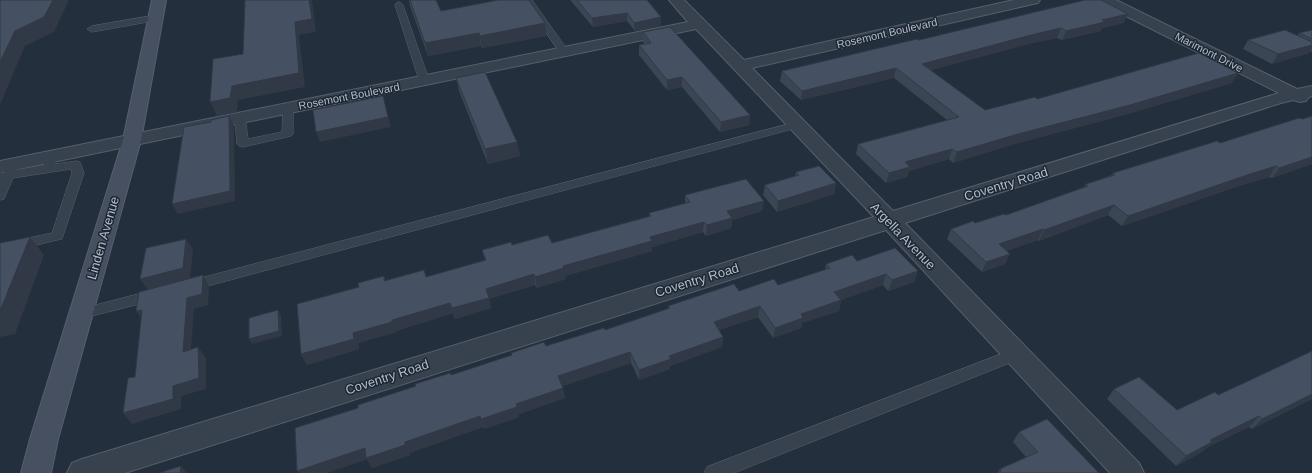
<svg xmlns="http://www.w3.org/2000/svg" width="1312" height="473" viewBox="0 0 1312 473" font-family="Helvetica,sans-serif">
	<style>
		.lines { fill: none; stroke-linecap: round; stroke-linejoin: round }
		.service-casing { stroke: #565f6c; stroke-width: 1 }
		.minor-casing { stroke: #565f6c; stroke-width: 2 }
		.secondary-casing { stroke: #565f6c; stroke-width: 2 }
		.service { fill: #38414e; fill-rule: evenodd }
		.minor { fill: #38414e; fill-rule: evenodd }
		.secondary { fill: #465061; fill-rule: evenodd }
		.wall { fill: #3b4654 }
		.shaded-wall { fill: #303945 }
		.building { fill: #455162; stroke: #303945 }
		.labels { text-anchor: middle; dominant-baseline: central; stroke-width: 3; stroke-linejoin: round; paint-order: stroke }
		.far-street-label { font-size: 11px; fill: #b4bcc9; stroke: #1d2633 }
		.street-label { font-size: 13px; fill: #b4bcc9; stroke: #1d2633 }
	</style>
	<rect width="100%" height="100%" fill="#242f3e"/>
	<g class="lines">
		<defs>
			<g id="service">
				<path d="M524 0H532L569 52 567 54H561Z"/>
				<path d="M399 2 403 5 429 80 428 82 424 83 419 80 395 5Z"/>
				<path d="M156 15 159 16 160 18 159 20 92 32 87 29 92 26Z"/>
				<path d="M288 105 293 108V134L291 136 243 147 239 146 237 144 235 118 236 116H244L245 118 248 139 282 132 283 108Z"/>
				<path d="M796 122 800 123 801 125 800 127 189 291 184 290 182 286 184 282 189 281Z"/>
				<path d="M50 155 54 156 56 164 76 161 80 162 84 173 62 239 57 240 0 254V244L52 233 72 173 71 169 13 178 4 199 0 200V173H4L7 167H15L17 170 44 165V158L46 156Z"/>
				<path d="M154 290 159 291 161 295 159 299 80 319 75 318 73 314 75 310 80 309Z"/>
				<path d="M1017 348 1022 350 1025 354 1022 358 734 473H704L707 467Z"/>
			</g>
			<path id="minor" d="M669 0H684L744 60 1014 0H1040L1038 3 1033 4 752 68 893 211 1279 93 1100 3 1098 0H1116L1297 89 1312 86V96L1309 97 1306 101 1300 102 1293 100 1281 103 905 223 1139 463 1144 473H1110L886 230 125 473H67L72 463 82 459 874 217 696 29 0 173V161L688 22Z"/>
			<path id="secondary" d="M152 0H166L141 140 58 439 51 473H21L30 439 123 140Z"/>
		</defs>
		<use href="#service" class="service-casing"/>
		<use href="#minor" class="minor-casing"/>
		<use href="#secondary" class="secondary-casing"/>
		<use href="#service" class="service"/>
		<use href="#minor" class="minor"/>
		<use href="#secondary" class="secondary"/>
	</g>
	<g class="wall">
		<path d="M409 0H436L441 11 546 36 482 48 481 46 428 56 410 6Z"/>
		<path d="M571 0H647L661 26 635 31 627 21 593 27 571 1Z"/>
		<path d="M1124 23 1102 28 1101 31 1062 40 1057 38 1032 43 931 70 985 110 1037 99 1232 83 1124 115 1014 144 953 163 949 159 909 171 907 177 886 183 856 154 858 144 947 120 894 78 801 100 780 81 782 71 919 40Z"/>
		<path d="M1312 30V52L1310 51 1309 53 1272 64 1243 49 1248 40 1297 36 1299 33Z"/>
		<path d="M643 32 750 115 749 125 720 132 682 87 667 90 639 55V45L644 44 643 42Z"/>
		<path d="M456 78 517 142 520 156 488 164 459 91Z"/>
		<path d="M1220 143 1312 164 1272 178 1269 177 1239 186 1122 226 1108 215 1039 241 1038 240 1006 251 1005 264 982 272 947 239 951 229 975 223 1006 215 1084 187 1086 184 1112 175 1113 173Z"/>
		<path d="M796 172 836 183 834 194 777 212 763 195 765 185 795 176Z"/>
		<path d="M685 195 764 201 762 211 732 220 731 228 706 236 703 232 652 247V251L565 276 566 279 537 288 535 285 489 299 491 308 455 319 453 313 396 331V332L358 343 359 349 307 365 301 354 359 287 384 276 385 281 427 277 485 260 482 250 512 245 552 243 649 217V213L685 204Z"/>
		<path d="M857 261 918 271 914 282 888 291 883 285 841 300 839 311 802 323 801 328 773 338 758 317 719 330 723 337 722 347 670 366V369L639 380 631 363 562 386 565 398 519 414V417L484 429 483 427 409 453 410 455 372 468 367 459 326 473H299L358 408 451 375 546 346 605 330 668 309V306L739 291 778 285 825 270 826 264Z"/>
		<path d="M1312 351V399L1252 429 1249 427 1206 448 1202 452 1176 466 1107 399 1114 389 1177 410 1218 395 1259 376Z"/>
		<path d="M1019 432 1099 473H997L1000 469 1026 457 1013 442Z"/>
	</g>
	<g class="shaded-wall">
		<path d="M53 0H69L54 32 25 46 0 105V62L15 31Z"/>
		<path d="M309 0H312L316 32 299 35 305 87 238 100 237 112 217 116 210 102 232 86 295 22Z"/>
		<path d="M627 13V21L593 27 592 18Z"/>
		<path d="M1128 14 1124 23 1102 28 1101 31 1062 40 1066 31 1102 20Z"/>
		<path d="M661 17V26L635 31 634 23Z"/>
		<path d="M545 23 546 36 482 48 480 36Z"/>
		<path d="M1061 28 1057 38 1032 43 920 73 922 64 1035 34Z"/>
		<path d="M479 33 481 46 428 56 425 43Z"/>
		<path d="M1312 45V48L1309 53 1272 64 1278 54Z"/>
		<path d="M896 68 894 78 801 100 802 91Z"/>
		<path d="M1238 73 1232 83 1124 115 1014 144 953 163 957 152 1018 134Z"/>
		<path d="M682 77V87L667 90V80Z"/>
		<path d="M383 96 391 127 320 142 316 132Z"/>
		<path d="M750 115 749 125 720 132 721 122Z"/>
		<path d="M229 116 234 126 235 201 178 214 172 204Z"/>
		<path d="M517 142 520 156 488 164 485 149Z"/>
		<path d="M952 149 949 159 909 171 907 177 886 183 889 173 905 162Z"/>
		<path d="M1312 157V164L1272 178 1279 168Z"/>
		<path d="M1276 166 1269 177 1239 186 1122 226 1128 216 1247 175Z"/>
		<path d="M836 183 834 194 777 212 778 201Z"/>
		<path d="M764 201 762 211 732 220 731 228 706 236 707 225 727 211Z"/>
		<path d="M1114 205 1108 215 1039 241 1044 230Z"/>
		<path d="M704 222 703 232 652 247V251L565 276 566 279 537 288 535 277 563 266 650 237Z"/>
		<path d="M1043 229 1038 240 995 255 999 244Z"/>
		<path d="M30 237 44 255 15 334 0 337V311Z"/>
		<path d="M186 239 193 249 190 279 148 290 140 279Z"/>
		<path d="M1010 254 1005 264 982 272 986 262Z"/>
		<path d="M918 271 914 282 888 291 892 280Z"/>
		<path d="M534 274 535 285 489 299 491 308 455 319 452 308 486 289Z"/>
		<path d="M886 274 883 285 832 303 834 292Z"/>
		<path d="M203 275 209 286 208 305 194 309 190 362 183 352 187 298Z"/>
		<path d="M841 300 839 311 802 323 801 328 773 338 775 328 801 314Z"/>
		<path d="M450 303 453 313 396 331V332L358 343 359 349 307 365 301 354 353 333 392 320Z"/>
		<path d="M760 306 758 317 713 332 714 322Z"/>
		<path d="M142 310 144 322 136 311Z"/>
		<path d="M278 310 281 316 282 336 252 344 249 339Z"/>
		<path d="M723 337 722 347 670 366V369L639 380V370L669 356Z"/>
		<path d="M198 347 206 358V389L181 396V409L132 424 123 413 173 386Z"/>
		<path d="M630 352 631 363 560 387 558 376Z"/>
		<path d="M563 388 565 398 519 414V417L484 429 481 419 516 404Z"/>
		<path d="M1312 394V399L1252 429 1262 419Z"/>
		<path d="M480 416 483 427 409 453 410 455 372 468 367 459 326 473H299L297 471 365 448Z"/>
		<path d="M1259 416 1249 427 1206 448 1202 452 1176 466 1186 456 1210 440Z"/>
		<path d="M181 466 187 473H180Z"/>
	</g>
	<g class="building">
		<path d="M0 0H53L44 17 15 31 0 62Z"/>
		<path d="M245 0H309L312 19 295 22 299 73 232 86 230 98 210 102 213 59 243 54Z"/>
		<path d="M410 0H436L441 11 498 0H529L545 23 480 36 479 33 425 43Z"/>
		<path d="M577 0H647L661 17 634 23 627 13 592 18Z"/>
		<path d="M1085 0H1101L1128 14 1102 20 1105 22 1066 31 1061 28 1035 34 922 64 985 110 1035 97 1037 99 1199 53 1238 73 1130 105 1018 134 957 152 952 149 905 162 910 167 889 173 858 144 959 117 896 68 802 91 782 71 917 39 919 40Z"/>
		<path d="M670 27 750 115 721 122 682 77 667 80 639 45 651 43 643 32Z"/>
		<path d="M1285 30 1312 42V45L1278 54 1248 40Z"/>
		<path d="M1312 30V39L1299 33Z"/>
		<path d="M485 72 517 142 485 149 456 78Z"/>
		<path d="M383 96 388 117 316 132 313 110Z"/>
		<path d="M229 116 230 191 172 204 184 127 211 122V120Z"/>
		<path d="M1312 116V157L1279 168 1276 166 1247 175 1128 216 1114 205 1044 230 1043 229 999 244 1010 254 986 262 951 229 973 221 975 223 1004 214 1006 215 1088 186 1086 184 1115 175 1113 173 1217 141 1220 143 1299 118 1303 119Z"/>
		<path d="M819 166 836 183 778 201 765 185 799 175 796 172Z"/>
		<path d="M746 179 764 201 727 211 732 218 707 225 704 222 650 237 652 241 563 266 564 268 535 277 534 274 486 289 489 298 452 308 450 303 392 320V322L353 333 354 339 301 354 297 304 359 287 358 283 384 276V281L424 270 426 277 486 260 482 250 511 242 512 245 548 235 552 243 651 216 649 213 690 202 685 195Z"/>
		<path d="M30 237 0 311V243Z"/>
		<path d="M186 239 183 268 140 279 146 248Z"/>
		<path d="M895 248 918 271 892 280 886 274 834 292 841 300 801 314 803 318 775 328 760 306 714 322 723 337 669 356 671 359 639 370 630 352 558 376 563 388 516 404 517 407 481 419 480 416 405 442V445L366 458 365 448 297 471 295 428 358 408V405L416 386 415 384 450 373 451 375 512 355 511 353 544 342 546 346 604 328 605 330 670 308 668 306 734 284 739 291 774 279 778 285 830 268 826 264 852 255 857 261Z"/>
		<path d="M203 275 202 294 187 298 183 352 198 347 199 378 173 386V399L123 413 128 378 135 377 142 310 136 311 139 292Z"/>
		<path d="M278 310 279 331 249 339V318Z"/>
		<path d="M1312 351V394L1262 419 1259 416 1210 440 1212 442 1186 456 1114 389 1139 377 1177 410 1215 392 1218 395 1259 376Z"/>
		<path d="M1047 419 1099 473H997L1001 471 1000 469 1038 452 1019 432Z"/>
		<path d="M181 466 180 473H159Z"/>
	</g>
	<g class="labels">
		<g class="far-street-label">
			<text transform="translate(887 33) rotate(-13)">Rosemont Boulevard</text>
			<text transform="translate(1209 52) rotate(27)">Marimont Drive</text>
			<text transform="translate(349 96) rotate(-11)">Rosemont Boulevard</text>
		</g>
		<g class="street-label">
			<text transform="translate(1006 184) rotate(-17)">Coventry Road</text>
			<text transform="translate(903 236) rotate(46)">Argella Avenue</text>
			<text transform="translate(103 238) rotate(-74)">Linden Avenue</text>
			<text transform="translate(697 280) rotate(-17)">Coventry Road</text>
			<text transform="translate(387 377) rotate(-18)">Coventry Road</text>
		</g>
	</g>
</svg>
